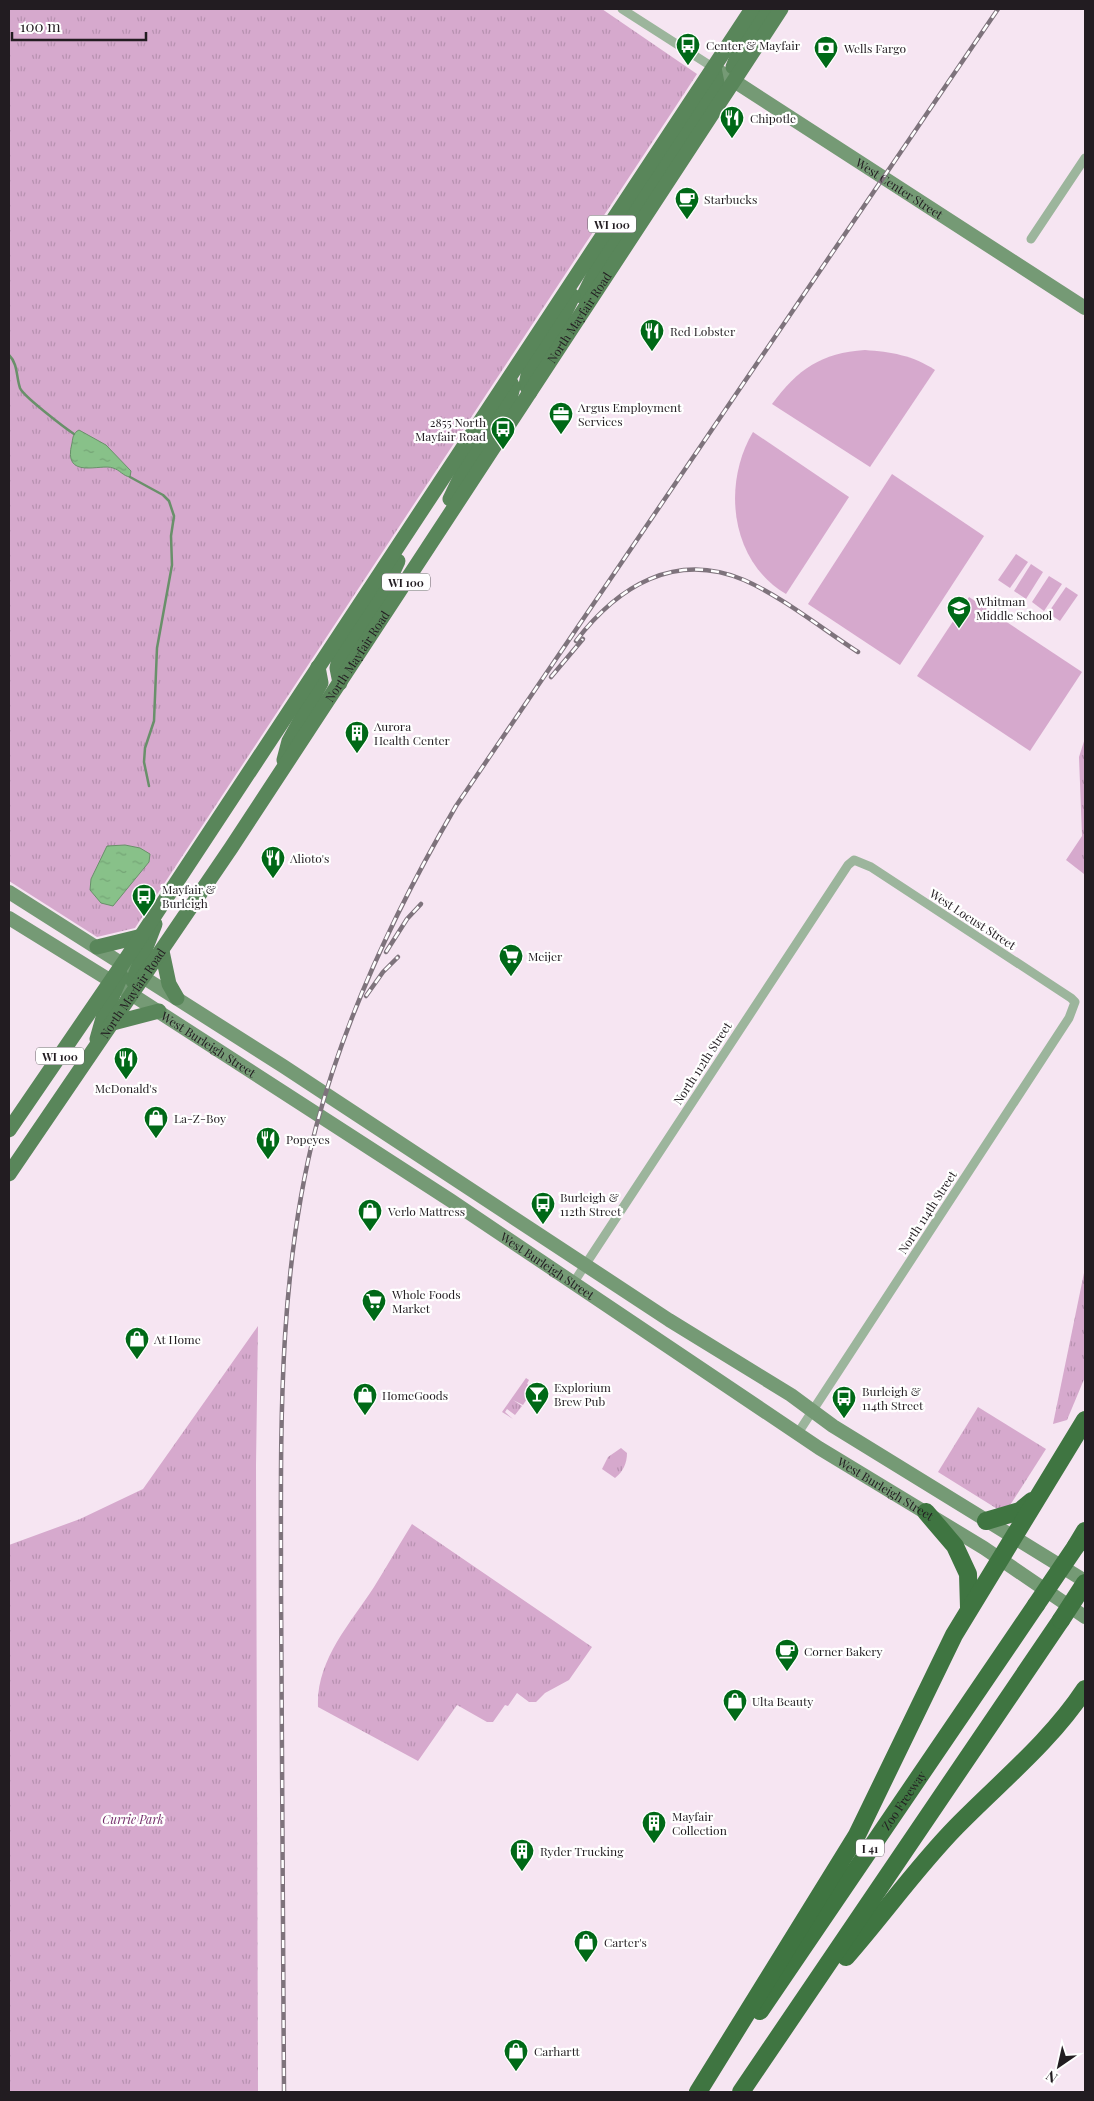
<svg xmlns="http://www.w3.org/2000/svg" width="1094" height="2101" viewBox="0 0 1094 2101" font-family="'Playfair Display',serif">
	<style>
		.grass { fill: url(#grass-tufts) }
		.pitch { fill: #d6a9cd }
		.water { fill: url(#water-ripples); stroke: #69906a }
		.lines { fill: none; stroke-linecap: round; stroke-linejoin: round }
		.stream { stroke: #69906a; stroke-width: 2.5 }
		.street { stroke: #9cb59c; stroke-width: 9 }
		.secondary { stroke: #759a75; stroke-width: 14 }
		.primary { stroke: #59865a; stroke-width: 15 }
		.highway { stroke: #3f7541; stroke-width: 18 }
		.rail-casing { stroke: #7e737c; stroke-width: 4.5 }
		.rail { stroke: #fff; stroke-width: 2.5; stroke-dasharray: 8; stroke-linecap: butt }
		.highway-bridge { stroke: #3f7541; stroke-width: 18 }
		.labels { text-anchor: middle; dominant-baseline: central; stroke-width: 4.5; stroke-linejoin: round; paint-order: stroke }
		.shield { fill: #fff; stroke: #646064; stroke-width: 1 }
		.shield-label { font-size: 11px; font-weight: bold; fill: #221c21 }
		.poi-label { font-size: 12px; fill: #221c21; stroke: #fff; text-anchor: start }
		.street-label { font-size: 12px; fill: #221c21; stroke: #fff }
		.park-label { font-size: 12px; font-style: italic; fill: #742c6a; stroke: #fff }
	</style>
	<defs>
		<pattern id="grass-tufts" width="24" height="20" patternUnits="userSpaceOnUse" patternTransform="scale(1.25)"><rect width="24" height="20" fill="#d6a9cd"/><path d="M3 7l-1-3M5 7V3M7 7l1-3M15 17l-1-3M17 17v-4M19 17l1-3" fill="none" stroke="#b791b0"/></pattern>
		<pattern id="water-ripples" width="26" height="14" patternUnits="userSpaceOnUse" patternTransform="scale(1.25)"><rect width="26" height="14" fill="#88c189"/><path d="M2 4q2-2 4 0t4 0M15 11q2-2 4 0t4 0" fill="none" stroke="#75a576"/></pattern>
	</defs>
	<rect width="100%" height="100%" fill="#f6e5f2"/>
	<g class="grass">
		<path d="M9 9H602L697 74 135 928 97 937 9 881Z"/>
		<path d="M1085 738V911L1084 874 1066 860 1082 836 1079 757Z"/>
		<path d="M1085 1268V1377L1067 1420 1053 1424Z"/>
		<path d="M258 1326 256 1465 258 2092H9V1545L80 1519 143 1489Z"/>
		<path d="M526 1378 529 1380 527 1384 532 1387 536 1385 523 1405 513 1400 522 1406 515 1415 507 1409 505 1412 513 1419 502 1412Z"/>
		<path d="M978 1407 1046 1449 1007 1510H999L938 1472Z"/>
		<path d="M621 1448 627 1453C627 1463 623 1472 615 1478L602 1469 608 1457Z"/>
		<path d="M412 1524 592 1647 569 1680 545 1693 536 1702H529L517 1693 508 1706 505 1705 493 1722H487L457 1705 418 1761 318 1707C316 1660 350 1624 374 1587 387 1566 399 1545 412 1524Z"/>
	</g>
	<g class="pitch">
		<path d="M865 350C891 352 912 355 935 370L870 467 772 404C798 369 821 353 865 350Z"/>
		<path d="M753 432 849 497 786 594C730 561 722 484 753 432Z"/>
		<path d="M892 474 984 536 900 665 808 604Z"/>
		<path d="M1016 554 1028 562 1010 588 998 580Z"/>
		<path d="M1031 564 1043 572 1026 599 1014 591Z"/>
		<path d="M1049 576 1062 584 1044 611 1032 602Z"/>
		<path d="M1066 587 1078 595 1060 621 1048 613Z"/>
		<path d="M969 597 1082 672 1030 751 917 676Z"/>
	</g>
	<g class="water">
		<path d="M79 430 106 445 131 471 130 477C123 476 120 470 113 468 101 463 62 481 72 443 73 437 73 433 79 430Z"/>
		<path d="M125 845 140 848 150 854 149 862 113 906 101 903 90 890 91 879 107 846Z"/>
	</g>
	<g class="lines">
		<g class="stream">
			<path d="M9 355C18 364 16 376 20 388 23 396 65 428 74 434"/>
			<path d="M130 477 163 495 169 501 174 516 171 536 172 565 157 648 154 721 145 748 144 762 149 786"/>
		</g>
		<g class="street">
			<path d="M622 9 714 68"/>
			<path d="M1031 239 1085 158"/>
			<path d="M574 1282 848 865 854 860 871 867 1071 998 1075 1002 1069 1018 798 1433"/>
		</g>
		<g class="secondary">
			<path id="s1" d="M714 68 1085 308"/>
			<path d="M9 892 283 1066 669 1320 791 1395 833 1426 1085 1581"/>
			<path id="s2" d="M9 918 111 981 450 1200 819 1448 984 1548 1085 1617"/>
		</g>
		<g class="primary">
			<path d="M733 67 737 57 768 9"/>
			<path d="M583 297 600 262 713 93 717 83 714 68"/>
			<path d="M530 392 526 385 529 370 555 333 573 296"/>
			<path d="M450 499 464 470 509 402 513 387 509 379"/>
			<path d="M340 683 337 668 339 659 384 591 398 561"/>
			<path d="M284 760 289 741 321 683 318 667"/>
			<path d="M97 947 142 936"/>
			<path d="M162 951 169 984 177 998"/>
			<path d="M133 981 155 924"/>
			<path d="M113 1023 159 1011"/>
			<path d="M97 1039 103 1018 121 976"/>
			<path d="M9 1130 128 956 752 9"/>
			<path id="s3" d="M9 1174 231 848 781 9"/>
		</g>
		<g class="highway">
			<path d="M926 1512 955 1546 968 1574 969 1608"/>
			<path d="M986 1521 1020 1511 1032 1501"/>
			<path d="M1076 1546 1085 1531"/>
			<path d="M846 1957C883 1915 916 1868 956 1827 1000 1782 1050 1742 1085 1689"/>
			<path id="s4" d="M760 2011 1036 1605"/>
			<path d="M698 2092 857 1835 954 1635 1085 1420"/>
			<path d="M741 2092 1061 1620"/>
		</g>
		<defs>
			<g id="rail">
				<path d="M576 641C618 586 675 551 744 580 781 596 824 630 858 652"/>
				<path d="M551 677 583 639"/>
				<path d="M386 952 407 919 421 904"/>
				<path d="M366 996 383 972 398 957"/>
				<path d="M284 2092C283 1924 282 1756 281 1589 281 1434 277 1278 316 1127 346 1014 397 907 456 806L998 9"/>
			</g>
		</defs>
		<use href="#rail" class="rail-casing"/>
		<use href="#rail" class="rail"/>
		<g class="highway-bridge">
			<path d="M1036 1605 1076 1546"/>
			<path d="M1061 1620 1085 1583"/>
		</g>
	</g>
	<defs>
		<symbol id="bus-pin" viewBox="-11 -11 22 30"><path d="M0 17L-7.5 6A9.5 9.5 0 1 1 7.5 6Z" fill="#006917" stroke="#fff"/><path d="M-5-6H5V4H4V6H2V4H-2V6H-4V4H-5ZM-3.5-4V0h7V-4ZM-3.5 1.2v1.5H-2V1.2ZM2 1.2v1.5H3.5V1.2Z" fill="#fff"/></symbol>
		<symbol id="bank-pin" viewBox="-11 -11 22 30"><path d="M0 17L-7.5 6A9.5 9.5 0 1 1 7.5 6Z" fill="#006917" stroke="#fff"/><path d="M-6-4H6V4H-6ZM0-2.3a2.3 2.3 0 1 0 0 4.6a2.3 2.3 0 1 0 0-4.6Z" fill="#fff"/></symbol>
		<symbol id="restaurant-pin" viewBox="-11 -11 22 30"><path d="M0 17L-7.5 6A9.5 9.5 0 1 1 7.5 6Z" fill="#006917" stroke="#fff"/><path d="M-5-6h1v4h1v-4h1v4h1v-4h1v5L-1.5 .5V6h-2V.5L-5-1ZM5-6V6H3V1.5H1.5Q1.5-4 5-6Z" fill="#fff"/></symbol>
		<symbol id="cafe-pin" viewBox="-11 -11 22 30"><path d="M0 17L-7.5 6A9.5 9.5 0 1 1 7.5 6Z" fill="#006917" stroke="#fff"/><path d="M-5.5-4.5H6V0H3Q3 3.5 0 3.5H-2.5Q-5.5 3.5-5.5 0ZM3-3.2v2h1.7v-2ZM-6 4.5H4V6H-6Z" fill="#fff"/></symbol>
		<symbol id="office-pin" viewBox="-11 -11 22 30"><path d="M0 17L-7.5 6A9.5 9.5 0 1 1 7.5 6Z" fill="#006917" stroke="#fff"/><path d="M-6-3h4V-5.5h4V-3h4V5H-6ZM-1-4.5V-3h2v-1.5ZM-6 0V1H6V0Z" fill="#fff"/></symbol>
		<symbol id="school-pin" viewBox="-11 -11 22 30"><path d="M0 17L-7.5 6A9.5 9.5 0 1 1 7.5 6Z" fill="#006917" stroke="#fff"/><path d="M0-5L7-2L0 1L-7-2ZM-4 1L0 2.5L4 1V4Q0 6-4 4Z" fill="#fff"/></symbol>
		<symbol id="building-pin" viewBox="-11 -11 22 30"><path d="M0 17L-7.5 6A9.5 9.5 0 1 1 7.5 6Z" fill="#006917" stroke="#fff"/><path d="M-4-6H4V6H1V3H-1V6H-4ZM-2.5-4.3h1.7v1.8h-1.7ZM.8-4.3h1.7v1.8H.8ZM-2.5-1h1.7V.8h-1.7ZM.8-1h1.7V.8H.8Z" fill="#fff"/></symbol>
		<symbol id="supermarket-pin" viewBox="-11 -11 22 30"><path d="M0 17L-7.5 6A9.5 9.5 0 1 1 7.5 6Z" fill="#006917" stroke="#fff"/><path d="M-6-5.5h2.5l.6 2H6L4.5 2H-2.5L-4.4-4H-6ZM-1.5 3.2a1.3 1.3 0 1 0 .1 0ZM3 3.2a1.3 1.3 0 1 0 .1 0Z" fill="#fff"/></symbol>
		<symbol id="shop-pin" viewBox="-11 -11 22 30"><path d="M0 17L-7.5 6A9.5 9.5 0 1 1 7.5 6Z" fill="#006917" stroke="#fff"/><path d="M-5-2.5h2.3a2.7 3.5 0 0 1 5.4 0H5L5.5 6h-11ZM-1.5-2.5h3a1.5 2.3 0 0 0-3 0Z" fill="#fff"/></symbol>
		<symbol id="bar-pin" viewBox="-11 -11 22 30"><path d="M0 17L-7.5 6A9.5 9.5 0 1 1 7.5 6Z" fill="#006917" stroke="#fff"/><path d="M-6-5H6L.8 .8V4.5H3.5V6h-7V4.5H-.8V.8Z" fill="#fff"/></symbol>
	</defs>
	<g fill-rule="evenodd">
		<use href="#bus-pin" x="674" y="31" width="28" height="38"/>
		<use href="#bank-pin" x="812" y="34" width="28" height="38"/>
		<use href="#restaurant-pin" x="718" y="104" width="28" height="38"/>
		<use href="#cafe-pin" x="673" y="185" width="28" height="38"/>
		<use href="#restaurant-pin" x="638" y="317" width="28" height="38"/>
		<use href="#office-pin" x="547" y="400" width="28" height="38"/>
		<use href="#bus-pin" x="489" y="415" width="28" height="38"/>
		<use href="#school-pin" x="945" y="594" width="28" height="38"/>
		<use href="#building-pin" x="343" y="719" width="28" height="38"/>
		<use href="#restaurant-pin" x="259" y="844" width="28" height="38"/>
		<use href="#bus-pin" x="130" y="882" width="28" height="38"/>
		<use href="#supermarket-pin" x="497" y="942" width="28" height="38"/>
		<use href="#restaurant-pin" x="112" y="1045" width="28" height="38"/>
		<use href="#shop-pin" x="142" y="1104" width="28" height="38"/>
		<use href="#restaurant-pin" x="254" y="1125" width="28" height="38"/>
		<use href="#bus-pin" x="529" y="1190" width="28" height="38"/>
		<use href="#shop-pin" x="356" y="1197" width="28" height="38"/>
		<use href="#supermarket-pin" x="360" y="1287" width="28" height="38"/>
		<use href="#shop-pin" x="123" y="1325" width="28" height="38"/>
		<use href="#bar-pin" x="523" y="1380" width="28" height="38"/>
		<use href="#shop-pin" x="351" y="1381" width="28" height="38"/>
		<use href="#bus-pin" x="830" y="1384" width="28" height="38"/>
		<use href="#cafe-pin" x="773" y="1637" width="28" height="38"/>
		<use href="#shop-pin" x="721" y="1687" width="28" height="38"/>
		<use href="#building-pin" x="640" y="1809" width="28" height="38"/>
		<use href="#building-pin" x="508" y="1837" width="28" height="38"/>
		<use href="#shop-pin" x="572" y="1928" width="28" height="38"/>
		<use href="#shop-pin" x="502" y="2037" width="28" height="38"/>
	</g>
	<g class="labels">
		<g class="shield">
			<rect x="588" y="215.5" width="48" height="17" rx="4"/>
			<rect x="382" y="573.5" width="48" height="17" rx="4"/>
			<rect x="36" y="1047.5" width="48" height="17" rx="4"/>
			<rect x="856" y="1839.5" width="28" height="17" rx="4"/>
		</g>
		<g class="shield-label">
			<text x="612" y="224">WI 100</text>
			<text x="406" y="582">WI 100</text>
			<text x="60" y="1056">WI 100</text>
			<text x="870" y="1848">I 41</text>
		</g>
		<g class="poi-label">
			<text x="706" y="45">Center &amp; Mayfair</text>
			<text x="844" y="48">Wells Fargo</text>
			<text x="750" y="118">Chipotle</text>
			<text x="704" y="199">Starbucks</text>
			<text x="670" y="331">Red Lobster</text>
			<text x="578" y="407">Argus Employment<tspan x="578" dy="14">Services</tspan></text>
			<text x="486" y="422" text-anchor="end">2855 North<tspan x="486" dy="14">Mayfair Road</tspan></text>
			<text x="976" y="601">Whitman<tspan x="976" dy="14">Middle School</tspan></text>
			<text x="374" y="726">Aurora<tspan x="374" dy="14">Health Center</tspan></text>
			<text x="290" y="858">Alioto's</text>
			<text x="162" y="889">Mayfair &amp;<tspan x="162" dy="14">Burleigh</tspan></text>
			<text x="528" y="956">Meijer</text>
			<text x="126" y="1088" text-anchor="middle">McDonald's</text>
			<text x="174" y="1118">La-Z-Boy</text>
			<text x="286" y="1139">Popeyes</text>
			<text x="560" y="1197">Burleigh &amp;<tspan x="560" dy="14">112th Street</tspan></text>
			<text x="388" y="1211">Verlo Mattress</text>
			<text x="392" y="1294">Whole Foods<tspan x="392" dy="14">Market</tspan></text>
			<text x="154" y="1339">At Home</text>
			<text x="554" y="1387">Explorium<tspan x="554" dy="14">Brew Pub</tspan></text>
			<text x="862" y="1391">Burleigh &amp;<tspan x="862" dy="14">114th Street</tspan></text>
			<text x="382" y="1395">HomeGoods</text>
			<text x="804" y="1651">Corner Bakery</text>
			<text x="752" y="1701">Ulta Beauty</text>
			<text x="672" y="1816">Mayfair<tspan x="672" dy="14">Collection</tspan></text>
			<text x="540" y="1851">Ryder Trucking</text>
			<text x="604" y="1942">Carter's</text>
			<text x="534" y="2051">Carhartt</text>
		</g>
		<g class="street-label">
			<text stroke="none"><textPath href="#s1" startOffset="221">West Center Street</textPath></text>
			<text stroke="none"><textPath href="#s3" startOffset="1029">North Mayfair Road</textPath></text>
			<text stroke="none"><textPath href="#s3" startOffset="624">North Mayfair Road</textPath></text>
			<text transform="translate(973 919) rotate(33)">West Locust Street</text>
			<text stroke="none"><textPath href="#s3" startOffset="219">North Mayfair Road</textPath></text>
			<text stroke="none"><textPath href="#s2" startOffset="236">West Burleigh Street</textPath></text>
			<text transform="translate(702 1063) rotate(-57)">North 112th Street</text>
			<text transform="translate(927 1212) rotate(-57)">North 114th Street</text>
			<text stroke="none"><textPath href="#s2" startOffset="641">West Burleigh Street</textPath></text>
			<text stroke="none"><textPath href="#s2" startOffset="1046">West Burleigh Street</textPath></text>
			<text stroke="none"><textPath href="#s4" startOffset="255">Zoo Freeway</textPath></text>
		</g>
		<g class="park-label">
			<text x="133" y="1819">Currie Park</text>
		</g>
	</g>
	<rect width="1094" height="2101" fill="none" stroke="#221c21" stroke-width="20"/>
	<g transform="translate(1059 2066) rotate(214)" stroke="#ffffff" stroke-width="4" paint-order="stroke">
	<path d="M0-4L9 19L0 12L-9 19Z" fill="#221c21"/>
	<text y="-8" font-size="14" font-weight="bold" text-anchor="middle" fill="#221c21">N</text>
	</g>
	<path d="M12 32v8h134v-8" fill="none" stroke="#221c21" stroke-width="2.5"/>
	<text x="20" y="32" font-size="15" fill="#221c21" stroke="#ffffff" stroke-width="4" paint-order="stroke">100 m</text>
</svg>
